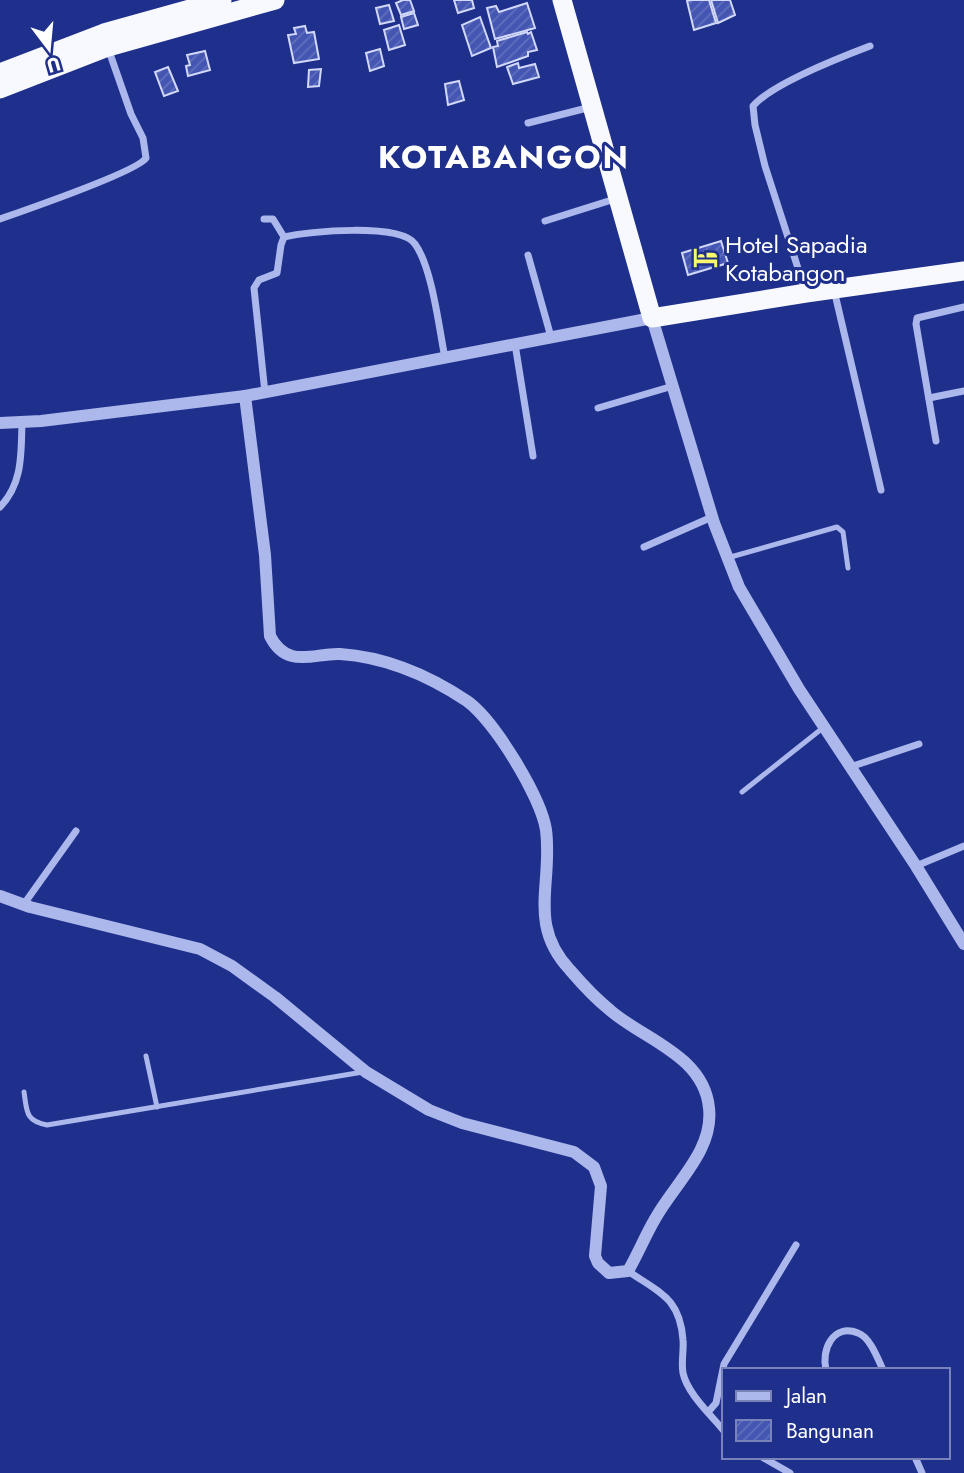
<svg xmlns="http://www.w3.org/2000/svg" width="964" height="1473" viewBox="0 0 964 1473" font-family="Jost,sans-serif">
	<style>
		.building { fill: url(#building-hatch); stroke: #d2d8f9; stroke-width: 2 }
		.lines { fill: none; stroke-linecap: round; stroke-linejoin: round }
		.service { stroke: #acb7ec; stroke-width: 5 }
		.minor { stroke: #acb7ec; stroke-width: 7 }
		.tertiary { stroke: #acb7ec; stroke-width: 12 }
		.trunk { stroke: #f8f9ff; stroke-width: 19 }
		.labels { text-anchor: middle; dominant-baseline: central; stroke-width: 6; stroke-linejoin: round; paint-order: stroke }
		.poi-label { font-size: 24px; fill: #fff; stroke: #1f308c; text-anchor: start }
		.district-label { font-size: 32px; font-weight: bold; letter-spacing: 2px; fill: #fff; stroke: #1f308c }
	</style>
	<defs>
		<pattern id="building-hatch" width="6" height="6" patternUnits="userSpaceOnUse" patternTransform="scale(1.75)"><rect width="6" height="6" fill="#4456b2"/><path d="M-1 1l2-2M0 6l6-6M5 7l2-2" fill="none" stroke="#606fbe"/></pattern>
	</defs>
	<rect width="100%" height="100%" fill="#1f308c"/>
	<g class="building">
		<path d="M403 0H410L414 11 401 15 396 3Z"/>
		<path d="M454 0H472L474 8 458 13Z"/>
		<path d="M691 0H709L716 23 694 30 687 1Z"/>
		<path d="M711 0H730L735 15 718 23Z"/>
		<path d="M527 3 535 28 495 39 487 8 496 6 499 12Z"/>
		<path d="M389 5 394 21 380 24 376 8Z"/>
		<path d="M414 13 418 25 404 29 401 17Z"/>
		<path d="M480 17 491 48 472 56 462 25Z"/>
		<path d="M399 25 405 45 389 50 384 30Z"/>
		<path d="M305 26 307 33 314 32 319 59 294 63 288 35 296 34 294 28Z"/>
		<path d="M527 32 528 34 531 32 537 50 528 52V56L497 67 493 47 498 46 497 41Z"/>
		<path d="M380 49 384 66 370 71 366 53Z"/>
		<path d="M205 51 210 70 188 76 186 66 190 65 187 55Z"/>
		<path d="M518 63 519 68 535 64 539 77 513 84 507 67Z"/>
		<path d="M168 67 178 91 164 96 155 72Z"/>
		<path d="M321 69 319 86 308 87 309 70Z"/>
		<path d="M459 81 464 100 448 105 445 84Z"/>
		<path d="M721 241 728 263 688 275 682 253Z"/>
	</g>
	<g class="lines">
		<g class="service">
			<path d="M727 558 837 527 843 532 848 568"/>
			<path d="M742 792 824 727"/>
			<path d="M146 1056 157 1107"/>
			<path d="M24 1092C27 1111 25 1121 47 1125L363 1072"/>
		</g>
		<g class="minor">
			<path d="M528 123 591 107"/>
			<path d="M0 219C23 211 138 171 146 158L143 138 131 114 108 48"/>
			<path d="M264 219H273L284 237"/>
			<path d="M545 221 618 198"/>
			<path d="M284 237C309 231 400 223 415 244 432 267 439 328 445 358"/>
			<path d="M528 255 551 337"/>
			<path d="M805 290 765 166 755 125 753 106C772 84 841 57 870 46"/>
			<path d="M834 290 881 490"/>
			<path d="M515 344 533 456"/>
			<path d="M265 393 254 288 259 280 277 273 281 245 284 237"/>
			<path d="M929 398 964 391"/>
			<path d="M598 408 673 386"/>
			<path d="M936 441 916 324 917 318 964 307"/>
			<path d="M0 507C23 483 21 454 22 422"/>
			<path d="M644 547 712 517"/>
			<path d="M850 767 919 744"/>
			<path d="M916 866 964 846"/>
			<path d="M24 904 76 831"/>
			<path d="M628 1271C660 1293 680 1298 683 1340 684 1350 681 1362 683 1373 687 1393 711 1415 724 1431"/>
			<path d="M826 1370C821 1350 833 1323 858 1333 870 1337 878 1359 883 1370"/>
			<path d="M709 1411 716 1403 724 1364 796 1245"/>
			<path d="M762 1457 790 1473"/>
			<path d="M915 1457 922 1473"/>
		</g>
		<g class="tertiary">
			<path d="M245 396 652 318 714 523 739 587 799 689 916 866 964 944"/>
			<path d="M0 423 41 421 245 396 265 555 270 636C275 646 281 653 292 656 307 660 324 653 340 654 386 657 428 675 467 701 494 720 541 797 546 830 553 884 527 924 570 970 582 984 596 999 611 1011 645 1040 704 1056 709 1108 714 1151 674 1184 655 1219 645 1236 638 1254 628 1271L609 1273 598 1263 595 1256 601 1186 594 1167 574 1152 462 1123 429 1110 366 1072 275 997 232 966 200 949 30 907 0 896"/>
		</g>
		<g class="trunk">
			<path d="M562 0 652 318 806 293 964 271"/>
			<path d="M0 73 104 33 222 0"/>
			<path d="M0 89 108 47 275 0"/>
		</g>
	</g>
	<defs>
		<symbol id="hotel-bare" viewBox="-9 -9 18 18"><path d="M-6-4.5h1.5V1H6V5H4.5V3h-9V5H-6ZM-4 0a1.8 1.8 0 1 1 3.6 0ZM.5 0V-2.5h3Q6-2.5 6 0Z" fill="#faf96c" stroke="#1f308c" stroke-width="2.5" paint-order="stroke"/></symbol>
	</defs>
	<g fill-rule="evenodd">
		<use href="#hotel-bare" x="688" y="240" width="35" height="35"/>
	</g>
	<g class="labels">
		<g class="poi-label">
			<text x="725" y="244">Hotel Sapadia<tspan x="725" dy="28">Kotabangon</tspan></text>
		</g>
		<g class="district-label">
			<text x="504" y="157">KOTABANGON</text>
		</g>
	</g>
	<rect x="722" y="1368" width="228" height="91" fill="#1f308c" stroke="#7983ba" stroke-width="2"/>
	<rect x="736" y="1391" width="35" height="10" fill="#acb7ec" stroke="#7983ba" stroke-width="2"/>
	<text x="786" y="1403" font-size="21" fill="#ffffff">Jalan</text>
	<rect x="736" y="1420" width="35" height="21" fill="url(#building-hatch)" stroke="#7983ba" stroke-width="2"/>
	<text x="786" y="1438" font-size="21" fill="#ffffff">Bangunan</text>
	<g transform="translate(49 49) rotate(164)" stroke="#1f308c" stroke-width="5" paint-order="stroke">
	<path d="M0-5L12 26L0 18L-12 26Z" fill="#ffffff"/>
	<text y="-10" font-size="19" font-weight="bold" text-anchor="middle" fill="#ffffff">U</text>
	</g>
</svg>
